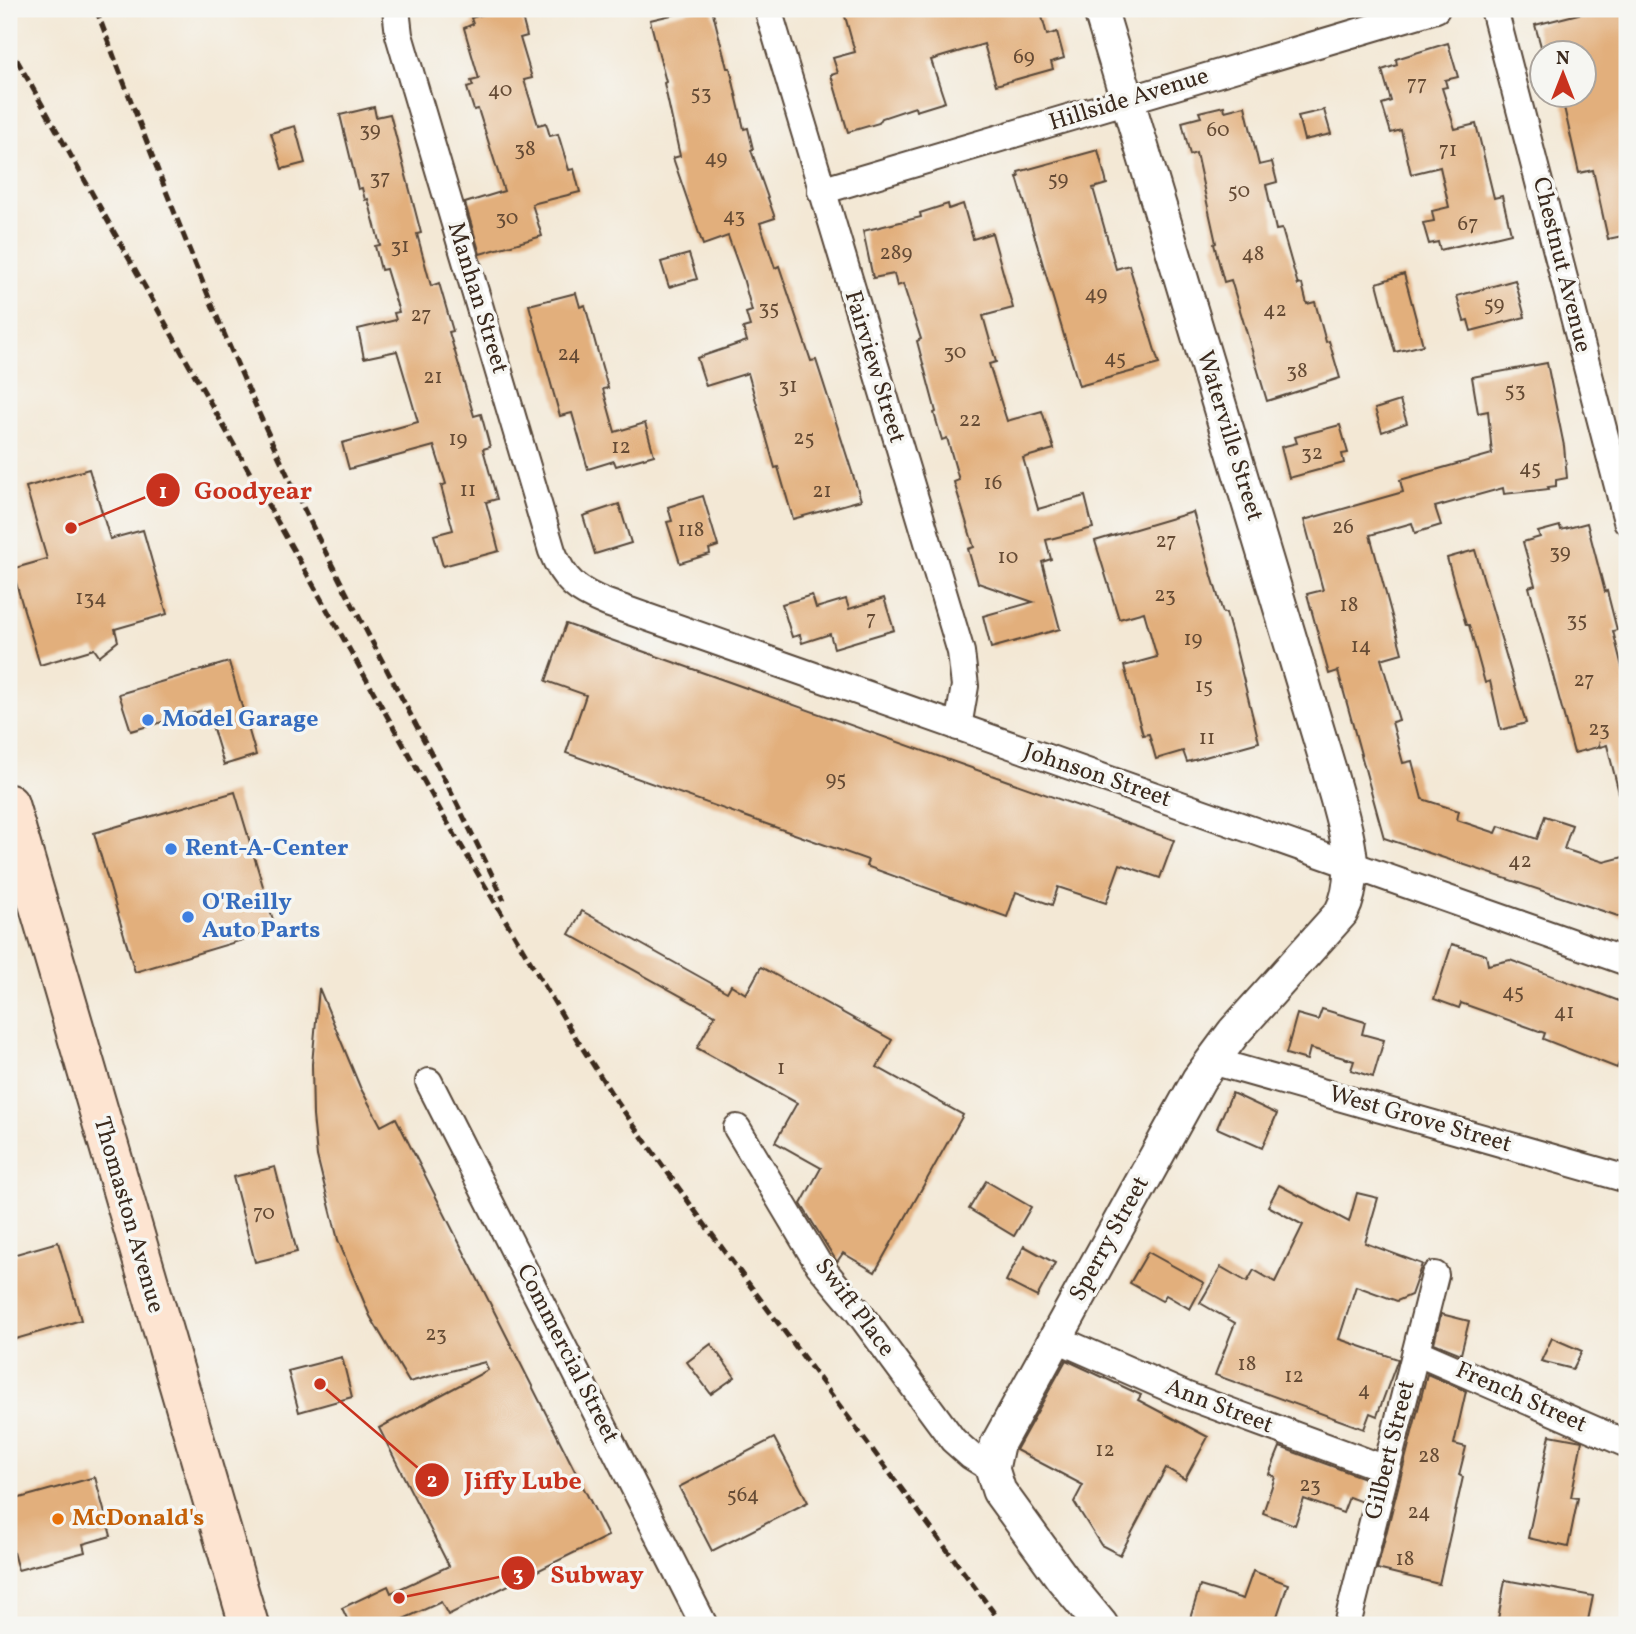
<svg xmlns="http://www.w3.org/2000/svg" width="1636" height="1634" viewBox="0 0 1636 1634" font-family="Vollkorn,serif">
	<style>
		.building { fill: #e2af7b }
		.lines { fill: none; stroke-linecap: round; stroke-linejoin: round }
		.minor-casing { stroke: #574639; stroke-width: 30 }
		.tertiary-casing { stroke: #574639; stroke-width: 37 }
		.secondary-casing { stroke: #574639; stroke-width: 42 }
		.minor { stroke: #fff; stroke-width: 26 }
		.tertiary { stroke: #fff; stroke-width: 33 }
		.secondary { stroke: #fde4d1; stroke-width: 38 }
		.rail { stroke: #3b2a1e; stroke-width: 5; stroke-dasharray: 10 5; stroke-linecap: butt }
		.shop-dot { fill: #3f7fe0; stroke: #f6f6f2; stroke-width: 2.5 }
		.food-dot { fill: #e8710a; stroke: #f6f6f2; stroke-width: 2.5 }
		.labels { text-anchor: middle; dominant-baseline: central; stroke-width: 7; stroke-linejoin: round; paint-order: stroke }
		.number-label { font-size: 21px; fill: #654b35 }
		.street-label { font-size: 24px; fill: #3b2a1e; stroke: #f6f6f2 }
		.shop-label { font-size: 24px; font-weight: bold; fill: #366cbe; stroke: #f6f6f2; text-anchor: start }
		.food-label { font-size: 24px; font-weight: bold; fill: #c56008; stroke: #f6f6f2; text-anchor: start }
		.leader { fill: none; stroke: #c8321e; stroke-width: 2.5 }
		.callout-dot { fill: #c8321e; stroke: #f6f6f2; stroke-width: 2.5 }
		.mark-label { font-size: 21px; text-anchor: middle; font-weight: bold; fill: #fff }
		.callout-label { font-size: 26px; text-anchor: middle; font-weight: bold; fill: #c8321e; stroke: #f6f6f2; stroke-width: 7; stroke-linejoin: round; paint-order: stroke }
	</style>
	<rect width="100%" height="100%" fill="#f6f6f2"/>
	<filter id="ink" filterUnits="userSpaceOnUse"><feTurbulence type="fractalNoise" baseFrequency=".0143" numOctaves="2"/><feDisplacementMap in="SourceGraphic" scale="14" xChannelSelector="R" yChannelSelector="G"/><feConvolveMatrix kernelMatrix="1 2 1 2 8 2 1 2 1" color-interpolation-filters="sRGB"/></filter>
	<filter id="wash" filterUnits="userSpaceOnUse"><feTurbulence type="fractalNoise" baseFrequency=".00686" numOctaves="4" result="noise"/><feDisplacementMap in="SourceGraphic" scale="28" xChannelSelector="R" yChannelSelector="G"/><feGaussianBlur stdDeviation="1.57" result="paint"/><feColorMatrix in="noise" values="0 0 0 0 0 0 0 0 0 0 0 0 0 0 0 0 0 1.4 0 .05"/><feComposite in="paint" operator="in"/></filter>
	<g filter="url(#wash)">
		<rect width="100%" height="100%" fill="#f3e8d5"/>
		<g id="blocks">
			<g class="building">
				<path d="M697 9H712L727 68H730L744 129 748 128 753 149 751 150 775 218 760 223 775 268 779 266 811 361 816 360 861 500 793 519 778 467 775 468 748 373 706 386 697 358 747 341 743 328 750 326 746 313 752 311 743 278 728 236 703 245 673 158 680 156 664 83 666 82 650 20Z"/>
				<path d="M843 9H1040L1047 35 1057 32 1064 58 1051 62 1053 69 996 85 984 44 931 60 945 102 916 111 915 107 882 118 879 123 848 132 831 75 838 73 833 58 855 52Z"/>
				<path d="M1598 9H1627V235L1608 239 1593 170 1579 173 1561 94H1584V52H1554L1553 47 1542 50 1535 25Z"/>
				<path d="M497 10 499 16 520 10 527 36 520 38 532 78 524 80 538 125 546 123 550 136 558 134 569 170 574 169 580 192 532 204 542 236 480 254 465 203 504 191 478 109 474 110 467 88 473 86 471 81 479 79 464 28 473 24 471 18Z"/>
				<path d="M1448 43 1458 77 1445 80 1447 87 1442 88 1455 129 1476 124 1494 198 1502 196 1511 233 1440 250 1438 242 1429 244 1423 223 1434 221 1432 211 1449 207 1440 167 1411 174 1401 130 1391 133 1382 104 1391 101 1382 70 1397 65 1396 59Z"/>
				<path d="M1224 106 1225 111 1245 106 1259 165 1272 162 1277 182 1266 185 1276 230 1282 229 1298 285 1302 284 1307 304 1315 302 1326 342 1329 341 1340 378 1267 401 1231 280 1224 282 1214 244 1216 243 1196 153 1190 155 1182 122 1201 117 1199 112Z"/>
				<path d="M374 107 376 117 390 114 421 233 417 234 431 286 439 283 453 331 449 332 474 416 481 414 490 447 483 449 497 499 486 502 499 551 443 566 434 535 453 530 441 486 446 484 434 446 349 469 342 443 418 422 397 351 364 358 358 329 396 320 394 313 399 312 386 269 381 270 375 246 380 245 368 199 365 200 362 188 358 189 340 115Z"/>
				<path d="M1324 110 1331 134 1304 140 1298 116Z"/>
				<path d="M295 126 305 163 282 169 271 133Z"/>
				<path d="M1098 150 1107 184 1093 188 1116 269 1129 265 1159 364 1079 386 1017 177H1019L1018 172Z"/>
				<path d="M948 204 949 209 963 204 973 239 992 233 1013 308 983 316 996 362 989 364 1007 421 1042 411 1054 449 1023 458 1038 509 1085 496 1093 528 1046 540 1051 559 1042 562 1060 629 991 648 983 616 1033 602 978 583 968 549 974 547 954 482 959 480 947 438 942 440 934 413 936 412 917 341 921 339 903 284 897 286 894 274 873 278 863 231 921 217 920 213Z"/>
				<path d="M689 254 697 279 669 287 661 262Z"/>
				<path d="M1404 274 1423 345 1395 352 1377 283Z"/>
				<path d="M1515 280 1525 317 1471 331 1468 320 1464 321 1457 296Z"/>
				<path d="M576 293 580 307 585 305 600 360 608 388 603 389 615 432 645 423 654 455 616 466 614 461 588 469 572 413 560 416 529 305Z"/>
				<path d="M1547 363 1564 446 1567 478 1556 480V486L1548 487 1549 489 1504 494 1503 488 1435 507 1441 525 1415 533 1412 523 1370 535 1402 653 1381 659 1399 720 1392 722 1403 763 1412 761 1422 799 1459 811 1457 820 1496 833 1499 826 1537 839 1545 816 1572 825 1564 849 1604 862 1627 856V919L1384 838 1338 671 1329 674 1307 594 1323 590 1304 520 1403 492 1400 480 1492 454 1488 411 1478 413 1472 377Z"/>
				<path d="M1400 401 1407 423 1382 432 1375 409Z"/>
				<path d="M1340 425 1348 453 1342 454 1344 463 1289 478 1281 447 1297 443 1295 437Z"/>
				<path d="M89 469 110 539 143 530 167 614 115 629 118 641 99 656 94 649 40 665 12 569 47 559 26 487Z"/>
				<path d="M703 496 718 546 709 549 710 554 680 563 667 522 672 521 668 507Z"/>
				<path d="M619 504 631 543 595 554 583 516Z"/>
				<path d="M1193 512 1223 613H1226L1235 645 1259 742 1187 762 1183 751 1156 759 1149 734 1143 735 1124 666 1157 657 1144 612 1119 619 1095 541Z"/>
				<path d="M1587 523 1605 592 1607 591 1617 630 1613 631 1627 687V793H1619L1607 745 1600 747 1599 744 1598 747 1574 753 1529 587 1535 585 1523 542 1540 537 1538 532 1560 526 1561 530Z"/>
				<path d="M1475 550 1526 723 1501 730 1490 681 1485 683 1469 625H1466L1447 558Z"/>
				<path d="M812 595 816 608 846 599 849 609 884 598 894 630 834 648 830 634 802 643 800 635 792 637 782 604Z"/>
				<path d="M566 624 1174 840 1160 878 1120 864 1106 903 1058 887 1052 905 1016 892 1007 917 866 866 868 860 566 753 586 695 546 681Z"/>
				<path d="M229 662 256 755 224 765 207 709 131 731 119 694Z"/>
				<path d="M235 792 276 930 135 972 94 833Z"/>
				<path d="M582 911 727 992 731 985 746 994 761 967 892 1040 877 1067 963 1115 875 1272 843 1253 837 1262 801 1204 821 1168 775 1142 797 1103 697 1048 715 1015 569 934Z"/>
				<path d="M1452 944 1486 955 1488 965 1510 960 1627 1004V1061L1621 1059 1617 1068 1543 1039 1545 1033 1461 1003 1459 1008 1434 999Z"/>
				<path d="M319 988 360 1087 381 1126 396 1118 608 1536 448 1615 441 1602 390 1625H350L342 1608 388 1586 391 1593 449 1566 379 1428 488 1370 485 1362 409 1382 370 1316 338 1240 317 1156 313 1116 312 1064Z"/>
				<path d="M1322 1009 1365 1022 1362 1034 1384 1040 1373 1077 1351 1070 1354 1061 1310 1048 1307 1060 1286 1054 1297 1014 1318 1020Z"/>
				<path d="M1232 1093 1277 1114 1262 1148 1217 1128Z"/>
				<path d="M275 1167 297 1252 255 1262 233 1177Z"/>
				<path d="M986 1181 1031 1207 1014 1236 969 1209Z"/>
				<path d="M1279 1185 1349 1222 1357 1193 1378 1198 1365 1243 1422 1264 1411 1295 1397 1301 1356 1286 1339 1339 1398 1359 1377 1416 1370 1413 1364 1429 1215 1375 1235 1323 1200 1303 1221 1267 1247 1282 1254 1270 1275 1282 1303 1225 1268 1206Z"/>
				<path d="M58 1242 81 1320 9 1341V1256Z"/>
				<path d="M1024 1246 1055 1263 1037 1297 1006 1281Z"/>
				<path d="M1148 1252 1204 1283 1190 1309 1166 1295 1162 1301 1130 1283Z"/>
				<path d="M1441 1314 1469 1321 1461 1354 1434 1343Z"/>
				<path d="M1552 1338 1582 1351 1573 1369 1541 1361Z"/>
				<path d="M711 1344 735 1377 711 1394 687 1362Z"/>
				<path d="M342 1357 352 1397 299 1412 288 1371Z"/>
				<path d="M1066 1360 1141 1395 1138 1400 1208 1437 1185 1479 1166 1468 1120 1555 1101 1545 1074 1502 1083 1485 1016 1450Z"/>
				<path d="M1427 1374 1466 1391 1454 1444 1466 1447 1459 1475 1463 1477 1439 1584 1377 1569Z"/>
				<path d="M1550 1435 1582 1441 1571 1497 1578 1498 1568 1547 1528 1538Z"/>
				<path d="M774 1438 808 1502 712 1551 679 1487Z"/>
				<path d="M1280 1447 1367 1479 1362 1502 1349 1497 1343 1513 1304 1499 1295 1525 1263 1513 1275 1477 1269 1474Z"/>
				<path d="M95 1477 111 1536 83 1544 85 1552 18 1570 9 1538V1501Z"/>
				<path d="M1253 1571 1288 1584 1274 1625H1188L1200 1586 1243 1599Z"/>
				<path d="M1505 1580 1593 1596 1587 1625H1497Z"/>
			</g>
		</g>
	</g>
	<g filter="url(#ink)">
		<use href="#blocks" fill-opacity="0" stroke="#574639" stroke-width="2"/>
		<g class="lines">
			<defs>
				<g id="minor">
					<path d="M396 9 399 35 552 551C564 581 577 591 607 603L1627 962"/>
					<path d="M768 9 961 652 965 686 958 727"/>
					<path d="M1494 9 1627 521"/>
					<path d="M821 191 1436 9"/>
					<path d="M1212 1061 1627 1179"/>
					<path d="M429 1082 704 1625"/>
					<path d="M737 1128 819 1265 857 1310 953 1440 971 1456 992 1469"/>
					<path d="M1055 1338 1185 1395 1386 1469"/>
					<path d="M1416 1352 1627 1444"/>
					<path d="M1347 1625 1435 1275"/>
				</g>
				<path id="tertiary" d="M1100 9 1329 769C1340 814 1364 869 1341 913L1234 1032 1199 1079 997 1445 992 1469 999 1491 1063 1579 1101 1625"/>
				<path id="secondary" d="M9 804 249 1625"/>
			</defs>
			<use href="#minor" class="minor-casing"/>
			<use href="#tertiary" class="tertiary-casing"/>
			<use href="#secondary" class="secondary-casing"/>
			<use href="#minor" class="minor"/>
			<use href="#tertiary" class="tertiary"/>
			<use href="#secondary" class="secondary"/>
			<g class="rail">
				<path d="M96 9C159 175 223 343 301 503 366 636 441 765 504 900"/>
				<path d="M9 46 443 815 569 1027 615 1099 708 1229 1003 1625"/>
			</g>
		</g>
	</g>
	<g class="shop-dot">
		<circle cx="148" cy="720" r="7"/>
		<circle cx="171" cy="849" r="7"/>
		<circle cx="188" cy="917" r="7"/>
	</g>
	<circle class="food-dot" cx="58" cy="1519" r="7"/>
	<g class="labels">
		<g class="number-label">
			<text x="1024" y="57">69</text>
			<text x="1417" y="84">77</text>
			<text x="500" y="90">40</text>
			<text x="701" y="93">53</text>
			<text x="370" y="130">39</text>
			<text x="1218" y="130">60</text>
			<text x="525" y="149">38</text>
			<text x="1448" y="150">71</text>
			<text x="716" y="158">49</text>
			<text x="380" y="178">37</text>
			<text x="1058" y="179">59</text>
			<text x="1239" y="191">50</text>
			<text x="734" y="216">43</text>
			<text x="507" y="218">30</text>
			<text x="1468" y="224">67</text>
			<text x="400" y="246">31</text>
			<text x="896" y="253">289</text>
			<text x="1253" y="254">48</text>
			<text x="1096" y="294">49</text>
			<text x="1494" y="304">59</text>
			<text x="769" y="308">35</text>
			<text x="1275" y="310">42</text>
			<text x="421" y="315">27</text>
			<text x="955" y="352">30</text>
			<text x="569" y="354">24</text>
			<text x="1115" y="358">45</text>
			<text x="1297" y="371">38</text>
			<text x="433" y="377">21</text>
			<text x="788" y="386">31</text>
			<text x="1515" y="390">53</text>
			<text x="970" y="420">22</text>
			<text x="804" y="438">25</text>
			<text x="458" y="439">19</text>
			<text x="621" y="447">12</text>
			<text x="1312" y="453">32</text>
			<text x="1530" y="468">45</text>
			<text x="993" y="483">16</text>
			<text x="468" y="490">11</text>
			<text x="822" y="491">21</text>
			<text x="1343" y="527">26</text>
			<text x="691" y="530">118</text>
			<text x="1166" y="541">27</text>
			<text x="1560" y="552">39</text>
			<text x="1008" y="557">10</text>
			<text x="1165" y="595">23</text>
			<text x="91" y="598">134</text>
			<text x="1349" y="605">18</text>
			<text x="871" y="619">7</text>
			<text x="1577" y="620">35</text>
			<text x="1193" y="639">19</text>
			<text x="1361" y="646">14</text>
			<text x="1584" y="680">27</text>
			<text x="1204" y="686">15</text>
			<text x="1599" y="729">23</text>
			<text x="1207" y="738">11</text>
			<text x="836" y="779">95</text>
			<text x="1520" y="861">42</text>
			<text x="1513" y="992">45</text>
			<text x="1564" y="1012">41</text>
			<text x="781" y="1068">1</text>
			<text x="264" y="1213">70</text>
			<text x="436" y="1334">23</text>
			<text x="1247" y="1364">18</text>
			<text x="1294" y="1376">12</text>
			<text x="1364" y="1390">4</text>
			<text x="1105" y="1450">12</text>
			<text x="1429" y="1456">28</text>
			<text x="1310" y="1485">23</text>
			<text x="743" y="1495">564</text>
			<text x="1419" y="1512">24</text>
			<text x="1405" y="1559">18</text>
		</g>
		<g class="street-label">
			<text transform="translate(1129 100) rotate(-17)">Hillside Avenue</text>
			<text transform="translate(1561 265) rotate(76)">Chestnut Avenue</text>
			<text transform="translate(477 298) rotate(73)">Manhan Street</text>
			<text transform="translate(874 367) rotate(73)">Fairview Street</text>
			<text transform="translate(1229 436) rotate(73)">Waterville Street</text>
			<text transform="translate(1097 776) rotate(19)">Johnson Street</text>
			<text transform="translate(1420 1120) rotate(16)">West Grove Street</text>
			<text transform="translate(128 1215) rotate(74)">Thomaston Avenue</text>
			<text transform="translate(1110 1239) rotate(-61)">Sperry Street</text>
			<text transform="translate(854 1308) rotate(53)">Swift Place</text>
			<text transform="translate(567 1354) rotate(63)">Commercial Street</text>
			<text transform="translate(1521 1398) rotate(24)">French Street</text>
			<text transform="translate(1219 1407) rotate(21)">Ann Street</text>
			<text transform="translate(1391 1450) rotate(-76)">Gilbert Street</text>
		</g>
		<g class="shop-label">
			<text x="162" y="720">Model Garage</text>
			<text x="185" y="849">Rent-A-Center</text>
			<text x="202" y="903">O'Reilly<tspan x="202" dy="28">Auto Parts</tspan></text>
		</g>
		<g class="food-label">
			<text x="72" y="1519">McDonald's</text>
		</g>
	</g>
	<path class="leader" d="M71 528L163 490M320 1384L432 1480M399 1598L518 1573"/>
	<g class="callout-dot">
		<circle cx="71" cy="528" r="7"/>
		<circle cx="320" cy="1384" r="7"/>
		<circle cx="399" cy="1598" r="7"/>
		<circle cx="163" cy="490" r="18"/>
		<circle cx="432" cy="1480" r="18"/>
		<circle cx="518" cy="1573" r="18"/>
	</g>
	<g class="mark-label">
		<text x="163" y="498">1</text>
		<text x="432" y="1487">2</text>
		<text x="518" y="1581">3</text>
	</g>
	<g class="callout-label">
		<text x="253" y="499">Goodyear</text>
		<text x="523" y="1489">Jiffy Lube</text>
		<text x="597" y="1583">Subway</text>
	</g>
	<rect width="1636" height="1634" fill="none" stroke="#f6f6f2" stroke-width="35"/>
	<g transform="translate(1563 74)"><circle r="33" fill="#f6f6f2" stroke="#aba49d" stroke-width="2"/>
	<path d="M0-5L12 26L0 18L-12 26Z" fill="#c8321e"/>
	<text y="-10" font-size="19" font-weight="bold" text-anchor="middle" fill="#3b2a1e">N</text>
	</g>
</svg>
